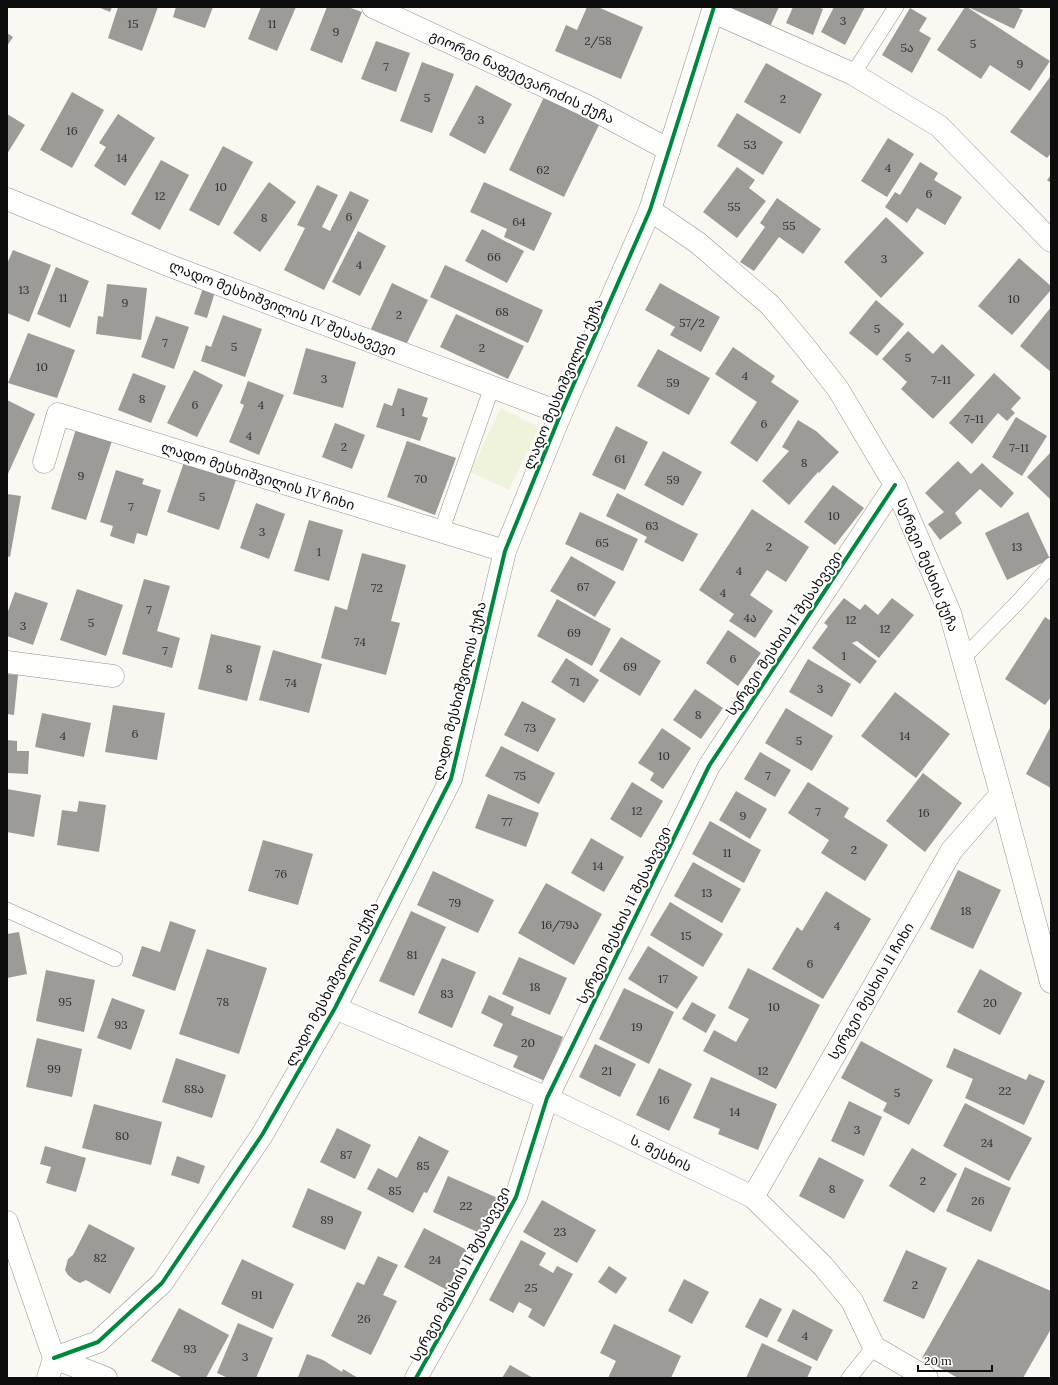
<svg xmlns="http://www.w3.org/2000/svg" width="1058" height="1385" viewBox="0 0 1058 1385" font-family="Lora,'Noto Sans Georgian',serif">
	<style>
		.pitch { fill: #f0f3dc }
		.building { fill: #9d9b97 }
		.lines { fill: none; stroke-linecap: round; stroke-linejoin: round }
		.service-casing { stroke: #949390; stroke-width: 16 }
		.minor-casing { stroke: #949390; stroke-width: 23 }
		.tertiary-casing { stroke: #949390; stroke-width: 23 }
		.service { stroke: #fefefd; stroke-width: 15 }
		.minor { stroke: #fefefd; stroke-width: 22 }
		.tertiary { stroke: #fefefd; stroke-width: 22 }
		.cycleway-casing { stroke: #fff; stroke-width: 6 }
		.cycleway { stroke: #00873e; stroke-width: 4 }
		.labels { text-anchor: middle; dominant-baseline: central; stroke-width: 4; stroke-linejoin: round; paint-order: stroke }
		.number-label { font-size: 12px; fill: #313030 }
		.street-label { font-size: 14px; fill: #0d0d0d; stroke: #fff }
	</style>
	<rect width="100%" height="100%" fill="#faf8f1"/>
	<path class="pitch" d="M501 408 539 427 509 490 470 472Z"/>
	<g class="building">
		<path d="M98 7H112L110 12Z"/>
		<path d="M118 7H158L142 51 108 38Z"/>
		<path d="M176 7H213L205 28 173 17Z"/>
		<path d="M261 7H296L277 51 248 39Z"/>
		<path d="M327 7H348L362 12 342 63 310 50Z"/>
		<path d="M587 7H598L643 27 621 79 555 51 566 25 577 30Z"/>
		<path d="M732 7H779L768 31 731 13Z"/>
		<path d="M793 7H818L823 9 813 35 786 23Z"/>
		<path d="M834 7H865L845 45 821 32Z"/>
		<path d="M965 7H967L1050 61 1030 91 990 65 981 79 937 50Z"/>
		<path d="M968 7H1016L1023 10 1014 29Z"/>
		<path d="M910 8 927 18 919 31 931 38 912 73 882 55Z"/>
		<path d="M7 33 13 37 7 46Z"/>
		<path d="M376 41 410 53 396 92 361 79Z"/>
		<path d="M422 62 454 74 432 133 400 121Z"/>
		<path d="M766 63 822 94 800 134 744 102Z"/>
		<path d="M1050 77 1051 78V153L1047 158 1010 132Z"/>
		<path d="M476 85 512 104 485 154 449 135Z"/>
		<path d="M72 92 104 110 72 168 40 150Z"/>
		<path d="M544 97 599 125 564 197 509 170Z"/>
		<path d="M737 113 783 142 763 175 717 146Z"/>
		<path d="M7 114 25 125 7 154Z"/>
		<path d="M118 114 155 138 125 186 94 166 106 147 99 143Z"/>
		<path d="M888 138 914 154 887 197 861 181Z"/>
		<path d="M223 146 253 162 219 226 189 210Z"/>
		<path d="M161 160 189 175 160 230 131 214Z"/>
		<path d="M920 162 938 173 934 180 962 197 945 225 917 208 907 223 885 207 895 192 900 195Z"/>
		<path d="M737 167 755 180 749 188 766 201 737 238 703 212Z"/>
		<path d="M1051 175V183L1047 180Z"/>
		<path d="M269 182 296 202 260 252 233 233Z"/>
		<path d="M484 182 552 213 534 251 504 237 507 229 470 212Z"/>
		<path d="M317 185 338 195 322 227 330 231 350 191 369 200 324 290 284 270 305 228 297 225Z"/>
		<path d="M777 198 821 229 803 254 779 237 754 271 740 262 765 227 760 223Z"/>
		<path d="M886 217 924 253 881 298 844 262Z"/>
		<path d="M482 229 524 251 507 283 465 261Z"/>
		<path d="M358 231 386 246 360 296 332 282Z"/>
		<path d="M13 250 51 265 29 322 7 313V264Z"/>
		<path d="M1019 258 1051 286V290L1012 335 978 306Z"/>
		<path d="M445 265 543 310 528 343 430 297Z"/>
		<path d="M56 267 89 281 70 328 37 314Z"/>
		<path d="M392 283 428 300 406 345 371 329Z"/>
		<path d="M660 283 720 317 701 352 670 335 675 327 645 310Z"/>
		<path d="M107 284 147 288 141 340 96 334 98 316 103 317Z"/>
		<path d="M203 288 215 292 207 318 194 314Z"/>
		<path d="M876 300 904 324 877 356 849 333Z"/>
		<path d="M1051 307V372L1020 346Z"/>
		<path d="M456 314 524 346 508 379 440 347Z"/>
		<path d="M223 315 262 329 245 377 201 361 206 345 211 347Z"/>
		<path d="M156 316 189 327 174 369 141 357Z"/>
		<path d="M908 331 933 354 942 344 975 375 933 419 901 389 907 382 882 359Z"/>
		<path d="M28 333 75 350 57 398 8 383Z"/>
		<path d="M733 347 775 376 771 382 799 401 757 462 730 443 757 402 715 374Z"/>
		<path d="M306 348 356 362 343 408 293 394Z"/>
		<path d="M658 349 710 378 689 415 637 386Z"/>
		<path d="M194 370 223 385 197 437 167 423Z"/>
		<path d="M133 373 166 386 151 423 118 410Z"/>
		<path d="M994 373 1021 398 1011 409 1015 413 1007 421 998 413 972 444 949 423Z"/>
		<path d="M248 381 284 395 259 455 229 442 244 405 240 403Z"/>
		<path d="M398 388 428 398 422 416 428 418 420 441 376 427 384 403 392 406Z"/>
		<path d="M7 400 35 414 7 476Z"/>
		<path d="M1016 417 1047 436 1022 476 992 457Z"/>
		<path d="M798 420 816 431 839 452 819 473 818 472 789 505 762 481 789 451 782 447Z"/>
		<path d="M335 423 365 435 352 469 322 457Z"/>
		<path d="M616 426 648 442 625 490 592 475Z"/>
		<path d="M76 429 112 441 86 520 51 509Z"/>
		<path d="M407 441 456 458 435 515 387 497Z"/>
		<path d="M663 451 702 472 683 506 644 485Z"/>
		<path d="M1051 452V500L1027 477Z"/>
		<path d="M958 461 971 474 982 463 1014 493 1001 508 980 489 955 513 962 523 940 540 928 524 944 512 925 493Z"/>
		<path d="M184 462 236 480 219 530 167 512Z"/>
		<path d="M116 470 144 479 142 484 161 490 147 536 137 533 134 544 110 536 113 526 100 522Z"/>
		<path d="M833 485 864 508 835 545 804 522Z"/>
		<path d="M617 493 698 534 683 562 644 542 647 537 606 516Z"/>
		<path d="M7 494 21 496 10 557 7 556Z"/>
		<path d="M256 503 285 514 269 559 240 548Z"/>
		<path d="M752 509 809 547 786 582 767 570 750 595 773 611 755 638 729 621 734 614 699 590Z"/>
		<path d="M580 512 638 539 623 571 565 544Z"/>
		<path d="M1028 512 1050 559 1007 580 985 533Z"/>
		<path d="M309 520 343 530 329 581 294 571Z"/>
		<path d="M362 553 406 565 391 621 400 623 386 675 321 658 335 606 347 610Z"/>
		<path d="M571 556 616 582 595 617 550 591Z"/>
		<path d="M144 579 170 586 157 631 180 638 172 668 122 654Z"/>
		<path d="M77 589 123 605 106 656 60 640Z"/>
		<path d="M15 592 48 603 33 645 7 636V614Z"/>
		<path d="M844 598 860 610 865 604 878 615 892 598 914 615 879 658 857 641 852 643 877 661 860 684 812 648 828 626 824 623Z"/>
		<path d="M557 599 611 629 592 666 537 636Z"/>
		<path d="M1045 617 1051 621V697L1045 705 1005 679Z"/>
		<path d="M728 630 761 653 738 686 706 663Z"/>
		<path d="M211 634 261 646 247 701 198 689Z"/>
		<path d="M621 637 661 661 640 696 599 671Z"/>
		<path d="M273 650 322 664 309 713 259 700Z"/>
		<path d="M566 658 599 680 584 703 551 682Z"/>
		<path d="M808 659 851 684 832 717 789 692Z"/>
		<path d="M7 674 18 675 14 715 7 714Z"/>
		<path d="M695 689 723 708 701 739 673 720Z"/>
		<path d="M895 692 950 734 916 778 861 736Z"/>
		<path d="M522 701 556 719 538 752 504 735Z"/>
		<path d="M113 705 165 713 157 760 105 752Z"/>
		<path d="M786 708 833 736 812 771 765 743Z"/>
		<path d="M42 713 91 723 84 757 35 747Z"/>
		<path d="M1051 726V788L1026 774Z"/>
		<path d="M662 728 691 748 663 789 650 780 654 773 638 763Z"/>
		<path d="M7 740 17 741V751H29L28 774 7 773Z"/>
		<path d="M501 746 555 773 539 804 485 776Z"/>
		<path d="M760 752 791 770 775 797 744 779Z"/>
		<path d="M923 773 962 803 925 852 886 821Z"/>
		<path d="M632 782 663 801 641 838 610 819Z"/>
		<path d="M808 782 849 808 844 817 888 845 865 881 821 853 829 840 788 813Z"/>
		<path d="M7 789 41 795 34 837 7 832Z"/>
		<path d="M736 791 767 809 750 839 719 820Z"/>
		<path d="M488 794 539 813 526 847 475 828Z"/>
		<path d="M79 801 106 805 99 852 57 845 62 810 77 812Z"/>
		<path d="M710 821 761 850 744 883 692 854Z"/>
		<path d="M591 838 624 857 604 892 571 873Z"/>
		<path d="M263 840 313 854 298 905 248 891Z"/>
		<path d="M693 862 741 889 722 923 674 896Z"/>
		<path d="M958 870 1001 890 973 949 930 929Z"/>
		<path d="M433 871 494 900 478 933 417 905Z"/>
		<path d="M546 883 602 914 574 965 518 933Z"/>
		<path d="M826 891 871 919 823 999 772 969 797 927 802 931Z"/>
		<path d="M670 902 723 934 703 967 650 935Z"/>
		<path d="M411 911 446 927 414 996 379 981Z"/>
		<path d="M170 921 196 930 175 991 132 976 142 946 160 952Z"/>
		<path d="M19 932 27 974 7 978V934Z"/>
		<path d="M648 946 698 977 677 1009 628 979Z"/>
		<path d="M207 949 267 968 239 1054 179 1034Z"/>
		<path d="M519 957 567 978 550 1015 502 994Z"/>
		<path d="M442 958 476 972 452 1028 418 1013Z"/>
		<path d="M748 968 820 1005 776 1089 703 1051 714 1030 736 1042 749 1019 728 1008Z"/>
		<path d="M980 969 1022 993 1000 1035 957 1012Z"/>
		<path d="M46 970 95 980 84 1032 36 1021Z"/>
		<path d="M624 988 674 1012 649 1064 599 1039Z"/>
		<path d="M489 995 514 1007 511 1015 563 1037 545 1081 513 1067 518 1056 493 1046 503 1024 481 1013Z"/>
		<path d="M112 998 145 1010 131 1050 97 1038Z"/>
		<path d="M692 1002 716 1015 706 1033 682 1019Z"/>
		<path d="M37 1038 82 1049 72 1097 26 1087Z"/>
		<path d="M861 1041 933 1080 909 1125 883 1111 887 1103 841 1078Z"/>
		<path d="M595 1044 636 1064 620 1097 579 1077Z"/>
		<path d="M954 1048 1026 1080 1029 1074 1045 1081 1024 1125 965 1098 973 1079 946 1067Z"/>
		<path d="M176 1058 226 1075 212 1118 162 1102Z"/>
		<path d="M659 1068 692 1084 669 1131 636 1115Z"/>
		<path d="M711 1077 777 1104 758 1150 718 1134 720 1129 693 1118Z"/>
		<path d="M849 1101 882 1117 864 1156 831 1141Z"/>
		<path d="M965 1103 1032 1138 1009 1181 943 1146Z"/>
		<path d="M94 1104 162 1122 151 1165 82 1148Z"/>
		<path d="M337 1128 371 1145 355 1179 320 1162Z"/>
		<path d="M419 1136 449 1151 427 1193 424 1192 413 1213 367 1189 378 1168 397 1178Z"/>
		<path d="M45 1146 86 1158 76 1192 46 1183 51 1167 40 1164Z"/>
		<path d="M912 1148 957 1174 934 1213 889 1186Z"/>
		<path d="M177 1156 205 1166 199 1184 171 1175Z"/>
		<path d="M819 1157 864 1180 844 1219 799 1196Z"/>
		<path d="M965 1167 1011 1188 991 1232 946 1211Z"/>
		<path d="M448 1176 500 1199 484 1235 433 1212Z"/>
		<path d="M308 1188 362 1212 345 1250 292 1227Z"/>
		<path d="M542 1200 596 1230 577 1263 523 1232Z"/>
		<path d="M89 1224 135 1248 110 1294 86 1280 80 1283 74 1280 68 1275 65 1270 68 1259 73 1255Z"/>
		<path d="M424 1228 467 1250 447 1290 404 1267Z"/>
		<path d="M521 1240 546 1253 539 1265 553 1273 557 1266 573 1274 544 1327 528 1317 532 1309 519 1302 513 1313 489 1300Z"/>
		<path d="M906 1250 947 1268 924 1319 883 1301Z"/>
		<path d="M378 1256 398 1265 383 1295 397 1301 371 1355 331 1336 357 1282 364 1285Z"/>
		<path d="M242 1259 294 1284 273 1329 221 1304Z"/>
		<path d="M978 1259 1051 1291V1329L1023 1378H958L922 1358Z"/>
		<path d="M609 1266 627 1278 616 1294 598 1282Z"/>
		<path d="M684 1279 709 1292 692 1324 668 1311Z"/>
		<path d="M760 1298 782 1309 767 1338 745 1327Z"/>
		<path d="M179 1308 229 1335 206 1378H183L151 1361Z"/>
		<path d="M793 1309 833 1330 817 1361 777 1341Z"/>
		<path d="M238 1323 273 1338 256 1378H228L217 1373Z"/>
		<path d="M614 1324 681 1356 671 1378H608L616 1361 600 1353Z"/>
		<path d="M762 1343 812 1367 807 1378H746Z"/>
		<path d="M307 1354 323 1360 342 1372 343 1369 358 1378 298 1377Z"/>
		<path d="M510 1365 533 1378H502Z"/>
	</g>
	<g class="lines">
		<defs>
			<g id="service">
				<path d="M853 74 896 7"/>
				<path d="M441 532 492 387"/>
				<path d="M963 658 1019 601 1051 565"/>
				<path d="M7 910 115 959"/>
				<path d="M849 1378 874 1347"/>
			</g>
			<g id="minor">
				<path d="M373 7 587 106 669 150"/>
				<path d="M713 12 853 74 939 126 1051 241"/>
				<path d="M7 199 173 267 561 413"/>
				<path d="M44 462 58 414 505 551"/>
				<path d="M7 662 113 676"/>
				<path d="M335 1008 547 1098 753 1197 823 1266 852 1301 874 1347 927 1378"/>
				<path d="M753 1197 952 850 1001 794"/>
				<path d="M54 1358 106 1378"/>
				<path d="M416 1378 460 1300 516 1197 547 1098 709 766 895 485"/>
			</g>
			<g id="tertiary">
				<path d="M650 210 698 243 770 305 805 347 838 389 895 485 950 613 1001 794 1051 982"/>
				<path d="M7 1222 54 1358 48 1378"/>
				<path d="M54 1358 98 1342 162 1283 262 1135 335 1008 451 779 505 551 561 413 650 210 714 7"/>
			</g>
		</defs>
		<use href="#service" class="service-casing"/>
		<use href="#minor" class="minor-casing"/>
		<use href="#tertiary" class="tertiary-casing"/>
		<use href="#service" class="service"/>
		<use href="#minor" class="minor"/>
		<use href="#tertiary" class="tertiary"/>
		<defs>
			<g id="cycleway">
				<path d="M54 1358 98 1342 162 1283 262 1135 335 1008 451 779 505 551 561 413 650 210 714 7"/>
				<path d="M416 1378 460 1300 516 1197 547 1098 709 766 895 485"/>
			</g>
		</defs>
		<use href="#cycleway" class="cycleway-casing"/>
		<use href="#cycleway" class="cycleway"/>
	</g>
	<g class="labels">
		<g class="number-label">
			<text x="843" y="20">3</text>
			<text x="133" y="23">15</text>
			<text x="272" y="23">11</text>
			<text x="336" y="31">9</text>
			<text x="598" y="40">2/58</text>
			<text x="973" y="43">5</text>
			<text x="907" y="47">5ა</text>
			<text x="1020" y="63">9</text>
			<text x="386" y="66">7</text>
			<text x="427" y="97">5</text>
			<text x="783" y="98">2</text>
			<text x="481" y="119">3</text>
			<text x="72" y="130">16</text>
			<text x="750" y="144">53</text>
			<text x="122" y="157">14</text>
			<text x="888" y="167">4</text>
			<text x="543" y="169">62</text>
			<text x="221" y="186">10</text>
			<text x="929" y="193">6</text>
			<text x="160" y="195">12</text>
			<text x="734" y="206">55</text>
			<text x="349" y="216">6</text>
			<text x="264" y="217">8</text>
			<text x="519" y="221">64</text>
			<text x="789" y="225">55</text>
			<text x="494" y="256">66</text>
			<text x="884" y="258">3</text>
			<text x="359" y="264">4</text>
			<text x="24" y="289">13</text>
			<text x="63" y="297">11</text>
			<text x="1014" y="298">10</text>
			<text x="125" y="302">9</text>
			<text x="502" y="311">68</text>
			<text x="399" y="314">2</text>
			<text x="692" y="322">57/2</text>
			<text x="877" y="328">5</text>
			<text x="165" y="342">7</text>
			<text x="234" y="346">5</text>
			<text x="482" y="347">2</text>
			<text x="908" y="357">5</text>
			<text x="42" y="366">10</text>
			<text x="745" y="375">4</text>
			<text x="324" y="378">3</text>
			<text x="941" y="379">7-11</text>
			<text x="673" y="382">59</text>
			<text x="142" y="398">8</text>
			<text x="195" y="404">6</text>
			<text x="261" y="404">4</text>
			<text x="403" y="411">1</text>
			<text x="974" y="418">7-11</text>
			<text x="764" y="423">6</text>
			<text x="249" y="435">4</text>
			<text x="344" y="446">2</text>
			<text x="1019" y="447">7-11</text>
			<text x="620" y="458">61</text>
			<text x="804" y="462">8</text>
			<text x="81" y="475">9</text>
			<text x="421" y="478">70</text>
			<text x="673" y="479">59</text>
			<text x="202" y="496">5</text>
			<text x="131" y="506">7</text>
			<text x="834" y="515">10</text>
			<text x="652" y="525">63</text>
			<text x="262" y="531">3</text>
			<text x="602" y="542">65</text>
			<text x="769" y="546">2</text>
			<text x="1017" y="546">13</text>
			<text x="319" y="551">1</text>
			<text x="739" y="570">4</text>
			<text x="583" y="586">67</text>
			<text x="377" y="587">72</text>
			<text x="723" y="592">4</text>
			<text x="149" y="609">7</text>
			<text x="750" y="617">4ა</text>
			<text x="851" y="619">12</text>
			<text x="91" y="622">5</text>
			<text x="23" y="625">3</text>
			<text x="885" y="628">12</text>
			<text x="574" y="632">69</text>
			<text x="360" y="641">74</text>
			<text x="165" y="650">7</text>
			<text x="844" y="655">1</text>
			<text x="733" y="658">6</text>
			<text x="630" y="666">69</text>
			<text x="229" y="668">8</text>
			<text x="575" y="681">71</text>
			<text x="291" y="682">74</text>
			<text x="820" y="688">3</text>
			<text x="698" y="714">8</text>
			<text x="530" y="727">73</text>
			<text x="135" y="733">6</text>
			<text x="63" y="735">4</text>
			<text x="905" y="735">14</text>
			<text x="799" y="740">5</text>
			<text x="664" y="755">10</text>
			<text x="520" y="775">75</text>
			<text x="768" y="775">7</text>
			<text x="637" y="810">12</text>
			<text x="818" y="811">7</text>
			<text x="924" y="812">16</text>
			<text x="743" y="815">9</text>
			<text x="507" y="821">77</text>
			<text x="854" y="849">2</text>
			<text x="727" y="852">11</text>
			<text x="598" y="865">14</text>
			<text x="281" y="873">76</text>
			<text x="707" y="892">13</text>
			<text x="455" y="902">79</text>
			<text x="966" y="910">18</text>
			<text x="560" y="924">16/79ა</text>
			<text x="837" y="925">4</text>
			<text x="686" y="935">15</text>
			<text x="412" y="954">81</text>
			<text x="810" y="963">6</text>
			<text x="663" y="978">17</text>
			<text x="535" y="986">18</text>
			<text x="447" y="993">83</text>
			<text x="65" y="1001">95</text>
			<text x="223" y="1001">78</text>
			<text x="990" y="1002">20</text>
			<text x="774" y="1006">10</text>
			<text x="121" y="1024">93</text>
			<text x="637" y="1026">19</text>
			<text x="528" y="1042">20</text>
			<text x="54" y="1068">99</text>
			<text x="607" y="1070">21</text>
			<text x="763" y="1070">12</text>
			<text x="194" y="1088">88ა</text>
			<text x="1005" y="1090">22</text>
			<text x="897" y="1092">5</text>
			<text x="664" y="1099">16</text>
			<text x="735" y="1111">14</text>
			<text x="857" y="1129">3</text>
			<text x="122" y="1135">80</text>
			<text x="987" y="1142">24</text>
			<text x="346" y="1154">87</text>
			<text x="423" y="1165">85</text>
			<text x="923" y="1180">2</text>
			<text x="832" y="1188">8</text>
			<text x="395" y="1190">85</text>
			<text x="978" y="1200">26</text>
			<text x="466" y="1205">22</text>
			<text x="327" y="1219">89</text>
			<text x="560" y="1231">23</text>
			<text x="100" y="1257">82</text>
			<text x="435" y="1259">24</text>
			<text x="915" y="1284">2</text>
			<text x="531" y="1287">25</text>
			<text x="257" y="1294">91</text>
			<text x="364" y="1318">26</text>
			<text x="805" y="1335">4</text>
			<text x="190" y="1348">93</text>
			<text x="245" y="1356">3</text>
		</g>
		<g class="street-label">
			<text transform="translate(522 77) rotate(25)">გიორგი ნაფეტვარიძის ქუჩა</text>
			<text transform="translate(283 308) rotate(21)">ლადო მესხიშვილის IV შესახვევი</text>
			<text transform="translate(563 384) rotate(-67)">ლადო მესხიშვილის ქუჩა</text>
			<text transform="translate(258 476) rotate(17)">ლადო მესხიშვილის IV ჩიხი</text>
			<text transform="translate(928 565) rotate(68)">სერგეი მესხის ქუჩა</text>
			<text transform="translate(784 633) rotate(-56)">სერგეი მესხის II შესახვევი</text>
			<text transform="translate(459 691) rotate(-76)">ლადო მესხიშვილის ქუჩა</text>
			<text transform="translate(624 915) rotate(-64)">სერგეი მესხის II შესახვევი</text>
			<text transform="translate(332 984) rotate(-62)">ლადო მესხიშვილის ქუჩა</text>
			<text transform="translate(871 991) rotate(-60)">სერგეი მესხის II ჩიხი</text>
			<text transform="translate(661 1153) rotate(26)">Ს. Მესხის</text>
			<text transform="translate(460 1274) rotate(-62)">სერგეი მესხის II შესახვევი</text>
		</g>
	</g>
	<rect width="1058" height="1385" fill="none" stroke="#0d0d0d" stroke-width="16"/>
	<path d="M918 1365v6h74v-6" fill="none" stroke="#0d0d0d" stroke-width="2"/>
	<text x="924" y="1365" font-size="12" fill="#0d0d0d" stroke="#ffffff" stroke-width="3" paint-order="stroke">20 m</text>
</svg>
